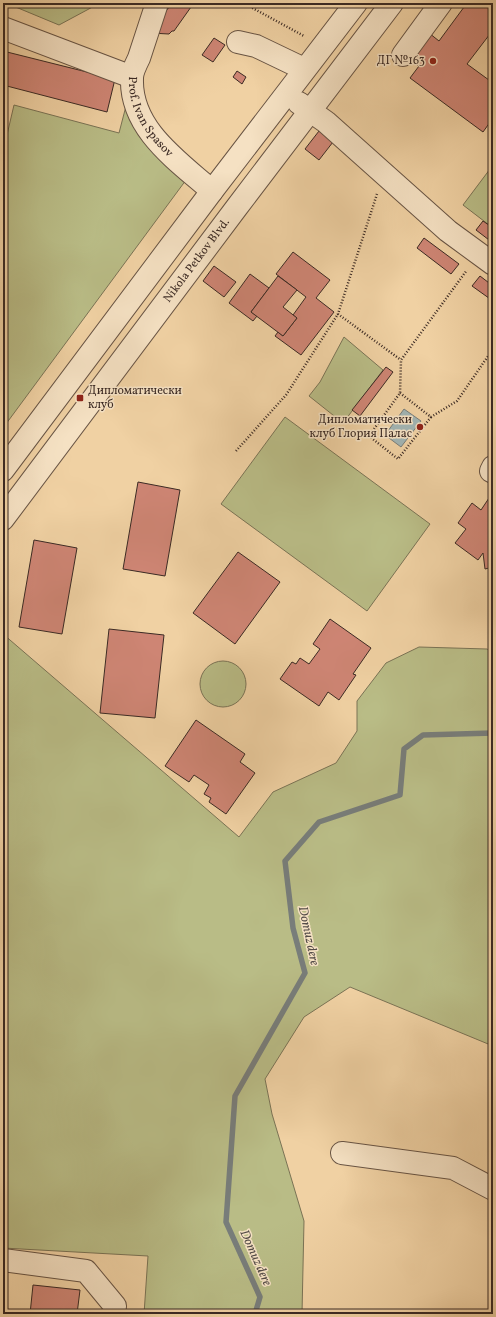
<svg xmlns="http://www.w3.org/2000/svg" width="496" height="1317" viewBox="0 0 496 1317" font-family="Vollkorn,serif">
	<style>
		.green { fill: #b9bc86; stroke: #7a7355 }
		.water { fill: #a1b4b3; stroke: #787d7a }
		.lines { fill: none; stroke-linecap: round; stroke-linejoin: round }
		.stream { stroke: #787d7a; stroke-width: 5.5 }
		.building { fill: #ce8574; stroke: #3b2a24 }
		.minor-casing { stroke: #685444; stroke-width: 24 }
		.path { stroke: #3b2a24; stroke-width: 2.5; stroke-dasharray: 1 2; stroke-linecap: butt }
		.minor { stroke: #f5e1c3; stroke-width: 22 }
		.poi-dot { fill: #8f2418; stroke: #f5e1c3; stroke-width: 1.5 }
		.labels { text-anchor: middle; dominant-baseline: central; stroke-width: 3; stroke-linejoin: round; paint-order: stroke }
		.poi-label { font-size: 12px; fill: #3b2a24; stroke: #f5e1c3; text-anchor: end }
		.street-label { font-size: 12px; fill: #3b2a24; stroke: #f5e1c3 }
		.water-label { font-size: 13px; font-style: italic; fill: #544c48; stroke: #f5e1c3 }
	</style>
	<rect width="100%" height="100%" fill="#f0d1a3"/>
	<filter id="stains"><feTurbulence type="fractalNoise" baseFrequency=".005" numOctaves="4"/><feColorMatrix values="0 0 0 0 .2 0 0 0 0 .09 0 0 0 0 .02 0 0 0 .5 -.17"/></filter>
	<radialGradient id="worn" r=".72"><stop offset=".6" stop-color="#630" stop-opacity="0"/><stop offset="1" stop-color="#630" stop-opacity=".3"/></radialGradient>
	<g class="green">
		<path d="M6 3H100L59 25Z"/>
		<path d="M14 105 119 133 126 106 186 180 3 428V152Z"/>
		<path d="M493 165V228L463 205Z"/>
		<path d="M344 337 383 370 343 423 309 396 320 382Z"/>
		<path d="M285 417 430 524 367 611 221 504Z"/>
		<path d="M3 634 239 837 273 792 336 763 357 731V701L386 663 419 647 487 649 493 652V1046L350 987 304 1017 265 1079 272 1114 304 1221 302 1314H144L148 1256 3 1248Z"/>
		<circle cx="223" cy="684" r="23"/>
	</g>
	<path class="water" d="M404 409 421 421 401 447 385 435Z"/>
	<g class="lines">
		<path class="stream" d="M255 1314 260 1297 226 1222 235 1096 305 973 293 928 285 861 319 822 400 795 404 749 423 735 493 733"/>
	</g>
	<g class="building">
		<path d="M467 3H493V30L467 64 493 83V118L483 132 410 78 419 66 409 59 429 33 439 41Z"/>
		<path d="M169 7H191L174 31H172L169 34 150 33Z"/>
		<path d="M214 38 225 45 213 62 202 55Z"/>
		<path d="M3 51 115 79 107 112 3 85Z"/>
		<path d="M237 71 246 77 242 84 233 77Z"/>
		<path d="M319 131 333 142 319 160 305 149Z"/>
		<path d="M483 221 493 228V243L476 230Z"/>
		<path d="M424 238 459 264 451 274 417 248Z"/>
		<path d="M293 252 330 280 316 298 334 312 301 355 275 336 278 332 283 336 297 318 293 315 306 297 276 274Z"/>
		<path d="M214 266 236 282 224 297 203 281Z"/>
		<path d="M250 274 269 288 251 312 257 316 253 321 229 303Z"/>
		<path d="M278 276 297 290 283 307 297 318 283 336 251 312Z"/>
		<path d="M480 276 493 286V301L472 286Z"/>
		<path d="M386 367 393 372 360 416 352 410Z"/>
		<path d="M138 482 180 490 165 576 123 569Z"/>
		<path d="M491 495 493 496V567L485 569 483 553 478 560 455 543 466 529 458 523 472 503 481 510Z"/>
		<path d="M34 540 77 548 62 634 19 627Z"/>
		<path d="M238 552 280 582 235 644 193 613Z"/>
		<path d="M330 619 371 648 353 674 356 675 339 700 328 692 319 706 280 679 292 662 296 664 300 658 309 664 320 649 313 644Z"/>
		<path d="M109 629 164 635 155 718 100 713Z"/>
		<path d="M196 720 245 754 240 762 255 773 226 814 209 802 211 798 204 794 209 785 194 775 189 782 165 766Z"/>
		<path d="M33 1285 80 1290 77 1314H30Z"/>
	</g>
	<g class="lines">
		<defs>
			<g id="minor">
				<path id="s1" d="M157 3C151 21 145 40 139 58 136 64 132 72 132 78 130 129 178 161 212 191"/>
				<path d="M3 28 132 77"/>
				<path d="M238 42 256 46 304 69"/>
				<path d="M403 55 441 3"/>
				<path d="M299 103 326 122 448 231 493 264"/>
				<path d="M493 467 491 471 493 472"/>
				<path d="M3 470 212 191 356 3"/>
				<path id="s2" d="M3 519 237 207 392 3"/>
				<path d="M342 1153 453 1168 493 1189"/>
				<path d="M3 1260 86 1271 115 1306 114 1314"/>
			</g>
		</defs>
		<use href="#minor" class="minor-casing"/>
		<g class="path">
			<path d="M247 5 304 36"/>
			<path d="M377 194 338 314 401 360"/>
			<path d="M400 393 431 417 457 401 493 349"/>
			<path d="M431 417 398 459 369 436 400 393 401 360 467 270"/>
			<path d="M236 451 286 395 338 314"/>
		</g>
		<use href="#minor" class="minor"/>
	</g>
	<g class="poi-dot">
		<circle cx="433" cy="61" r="4"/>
		<rect x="76" y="394" width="8" height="8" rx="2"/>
		<circle cx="420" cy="427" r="4"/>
	</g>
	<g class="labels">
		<g class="poi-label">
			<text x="425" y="61">ДГ №163</text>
			<text x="88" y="391" text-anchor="start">Дипломатически<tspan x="88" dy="14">клуб</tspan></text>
			<text x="412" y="420">Дипломатически<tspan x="412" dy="14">клуб Глория Палас</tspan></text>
		</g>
		<g class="street-label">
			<text stroke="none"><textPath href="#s1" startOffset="123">Prof. Ivan Spasov</textPath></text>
			<text stroke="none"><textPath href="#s2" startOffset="323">Nikola Petkov Blvd.</textPath></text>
		</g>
		<g class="water-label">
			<text transform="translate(308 936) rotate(78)">Domuz dere</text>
			<text transform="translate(255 1258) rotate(66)">Domuz dere</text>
		</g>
	</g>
	<rect width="496" height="1317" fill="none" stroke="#f0d1a3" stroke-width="16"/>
	<rect x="4" y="4" width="488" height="1309" fill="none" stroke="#3b2a24" stroke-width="2"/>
	<rect x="8" y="8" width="480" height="1301" fill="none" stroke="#3b2a24"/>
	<rect width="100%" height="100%" filter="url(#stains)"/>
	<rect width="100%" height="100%" fill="url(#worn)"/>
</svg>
